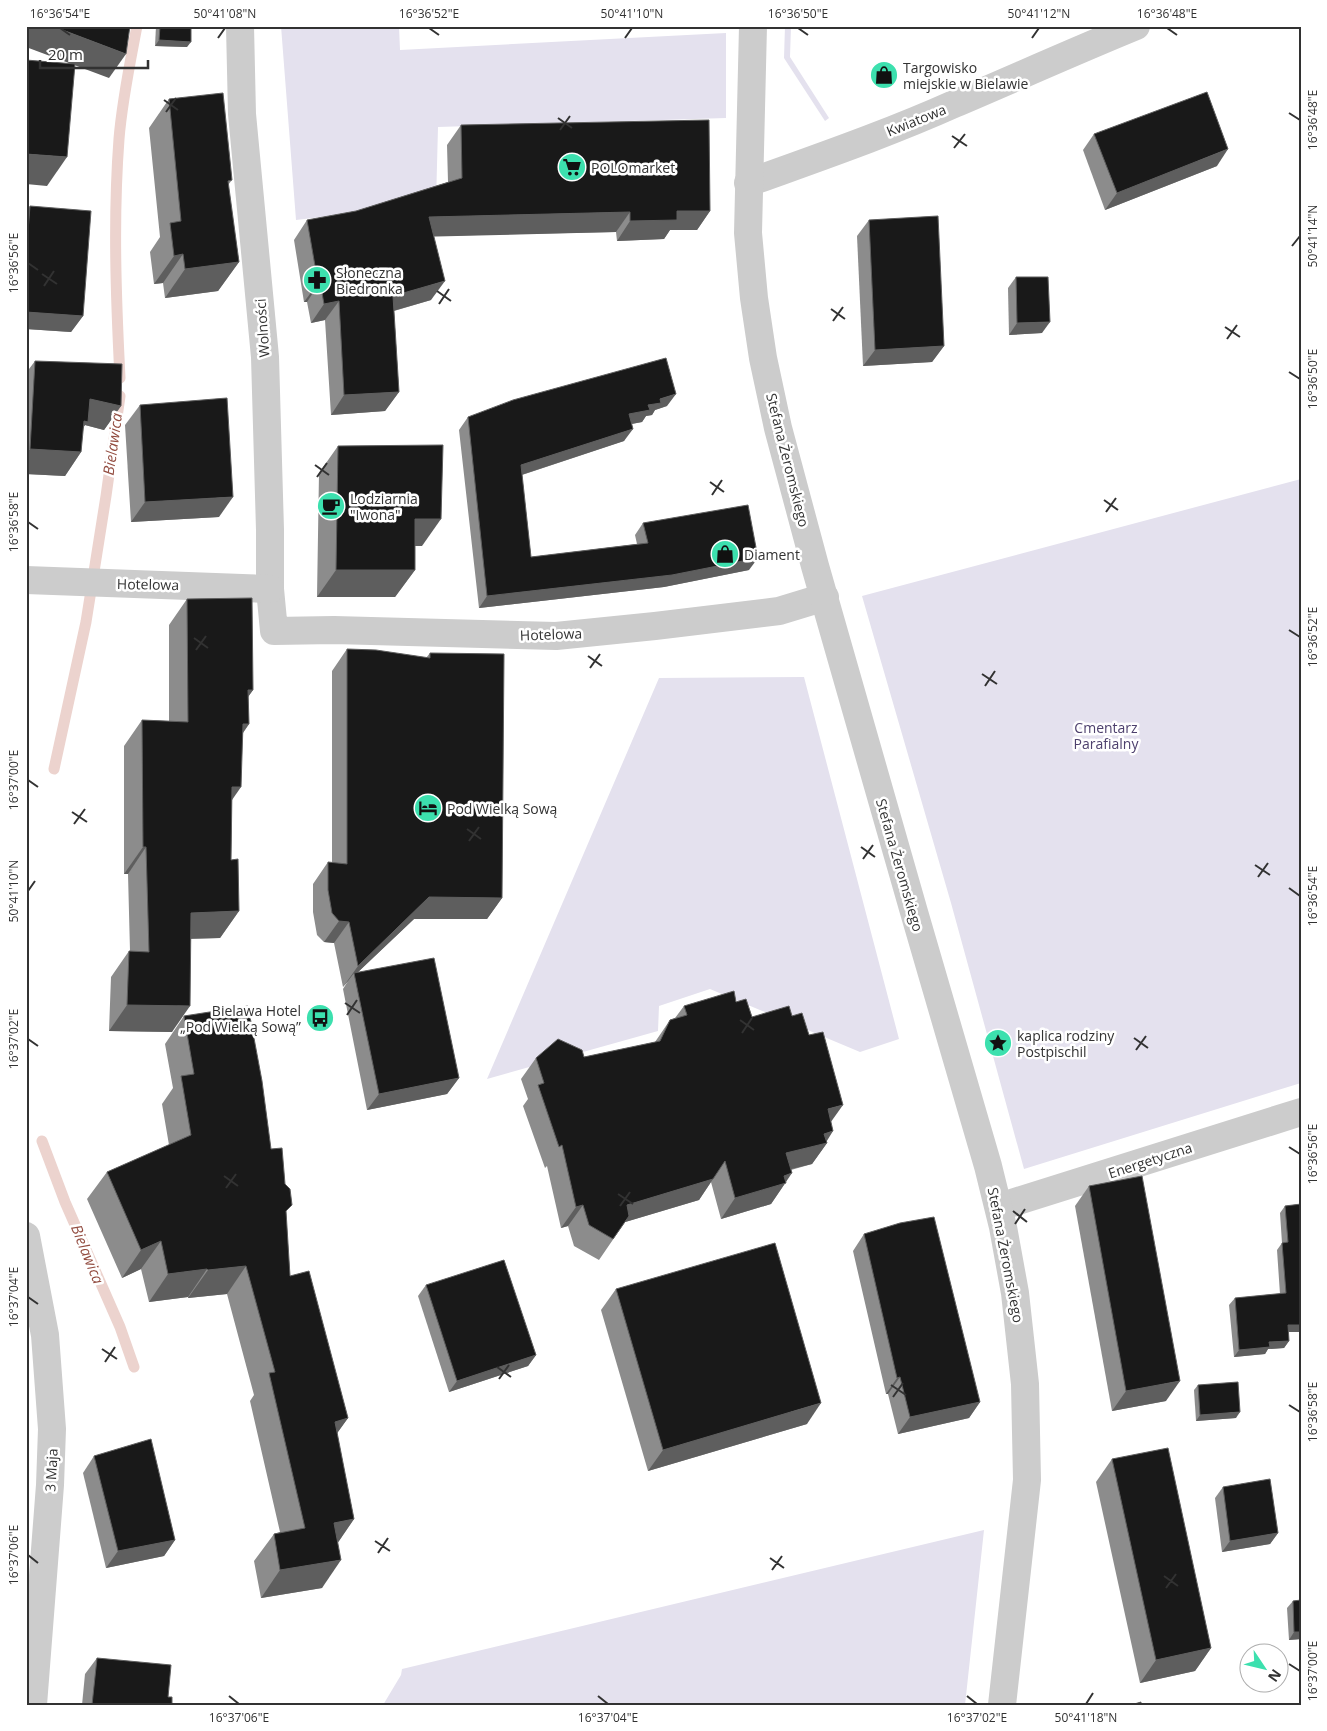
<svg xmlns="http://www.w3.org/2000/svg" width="1327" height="1731" viewBox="0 0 1327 1731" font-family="'Open Sans',sans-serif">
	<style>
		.green { fill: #e4e1ee }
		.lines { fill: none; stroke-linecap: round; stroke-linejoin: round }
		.stream { stroke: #ecd3ce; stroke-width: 11 }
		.minor { stroke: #ccc; stroke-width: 28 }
		.tertiary { stroke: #ccc; stroke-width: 28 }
		.wall { fill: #8c8c8c }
		.shaded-wall { fill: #5e5e5e }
		.building { fill: #191919; stroke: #5e5e5e }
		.ticks { fill: none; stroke: #323232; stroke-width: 2 }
		.labels { text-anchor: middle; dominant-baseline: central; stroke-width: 5; stroke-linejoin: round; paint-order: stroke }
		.poi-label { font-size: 14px; fill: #323232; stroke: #fff; text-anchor: start }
		.street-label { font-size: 14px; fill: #323232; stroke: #fff }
		.park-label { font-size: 14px; fill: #4d406d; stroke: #fff }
		.water-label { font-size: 15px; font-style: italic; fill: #934d41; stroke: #fff }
		.neatline { fill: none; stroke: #323232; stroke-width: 2 }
		.ticks-label { font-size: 12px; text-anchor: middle; fill: #323232 }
	</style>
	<rect width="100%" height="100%" fill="#fff"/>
	<g class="green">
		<path d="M281 26H399L400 50 726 33V118L438 127 436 203 296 220Z"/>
		<path d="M785 26H791L790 57 829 118 825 121 784 58Z"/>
		<path d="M1301 479V1083L1024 1169 951 903 862 596Z"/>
		<path d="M804 677 899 1039 860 1052 710 989 659 1006 658 1031 487 1079 659 678Z"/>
		<path d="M984 1530 965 1705H383L401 1675 402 1669Z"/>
	</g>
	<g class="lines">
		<g class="stream">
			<path d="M120 378C116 298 113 219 119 139 122 101 130 63 137 26"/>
			<path d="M54 769 86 622 106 496 120 396"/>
			<path d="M42 1141 65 1202 120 1327 134 1367"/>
		</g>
		<g class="minor">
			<path d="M240 26 242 114 265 357 270 530V589L274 631 334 630 556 636 655 626 779 611 825 597"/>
			<path d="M748 183C817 158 887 134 954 104 1015 78 1075 51 1136 26"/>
			<path d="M26 580 270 589"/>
			<path d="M999 1207 1301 1112"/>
			<path d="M26 1236 45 1335 52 1429 50 1485 33 1705"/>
		</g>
		<path class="tertiary" d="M753 26 748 233 754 298 763 358 778 428 815 566 914 912 988 1166 1003 1227 1015 1293 1025 1384 1027 1480 1002 1705"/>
	</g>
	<g class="wall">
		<path d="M156 26H191L187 47 155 46Z"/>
		<path d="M169 99 232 180 228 185 239 262 218 291 165 298 163 283 154 284 150 252 160 237 149 128Z"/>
		<path d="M461 125 710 211 697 230H670L664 239 617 241 616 232 434 236 431 300 394 311 399 392 385 411 331 415 325 320 311 323 307 302H304L294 240 307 220 356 211 448 182 447 145Z"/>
		<path d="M1094 134 1217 166 1105 210 1083 150Z"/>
		<path d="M30 206 83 316 71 332 26 329V212Z"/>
		<path d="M869 220 944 346 932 362 863 366 857 236Z"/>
		<path d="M1016 277 1042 333 1009 335 1008 288Z"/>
		<path d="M35 361 121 406 104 430 85 425 83 428 81 452 65 476 26 474V373Z"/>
		<path d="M140 405 219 517 131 522 125 425Z"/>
		<path d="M667 406 655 410 652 415 646 416 642 422 632 424 624 441 522 475 531 557 637 544 635 535 643 523 749 570 664 587 479 608 459 430 468 417Z"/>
		<path d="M338 446 422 546H415V570L395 597H317L319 473Z"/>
		<path d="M187 599 253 690 248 697 249 724 243 733 232 800 231 860 239 911 220 938 191 939 172 1032 109 1031 111 977 129 951H130L128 874H124V746L142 720 169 721V625Z"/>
		<path d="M347 649 426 658 430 653 502 898 487 919H414L358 972 459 1078 447 1094 367 1110 343 989 348 981 343 987 334 943 324 942 317 935 313 912V884L328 862 332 863V671Z"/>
		<path d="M736 1002 752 1017 792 1016 831 1122 826 1142 827 1143 812 1164 791 1170 786 1182 771 1204 721 1219 711 1182 699 1200 625 1222 599 1260 574 1246 568 1226 561 1228 547 1166 545 1168 523 1106 528 1099 521 1079 536 1058 584 1057 655 1042 670 1020 675 1018 684 1006Z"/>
		<path d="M184 1016 271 1149 286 1213 290 1276 348 1418 337 1433 354 1519 338 1542 322 1588 261 1598 254 1561 274 1534 280 1532 250 1401 254 1395 227 1294 188 1298V1297L149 1302 141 1269 122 1278 87 1199 107 1172 169 1145 162 1104 173 1088 165 1044Z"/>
		<path d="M1089 1186 1166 1401 1112 1411 1075 1206Z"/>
		<path d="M1301 1204V1332H1289V1341L1284 1348 1268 1349 1265 1354 1234 1357 1229 1305 1235 1298 1280 1294 1277 1250 1282 1243 1280 1213 1285 1206Z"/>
		<path d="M864 1234 980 1402 969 1418 898 1434 888 1394H886L853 1251Z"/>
		<path d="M426 1285 536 1355 528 1366 449 1392 418 1296Z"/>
		<path d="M616 1289 807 1424 648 1471 601 1310Z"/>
		<path d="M1198 1385 1236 1418 1196 1421 1194 1390Z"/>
		<path d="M94 1456 175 1540 164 1556 106 1568 83 1473Z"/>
		<path d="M1112 1459 1211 1648 1195 1671 1140 1683 1096 1482Z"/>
		<path d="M1223 1487 1278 1533 1270 1544 1222 1552 1215 1498Z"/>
		<path d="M1301 1600V1639L1289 1640 1287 1608 1293 1601Z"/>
		<path d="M97 1658 168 1697 172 1705H82L85 1674Z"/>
	</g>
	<g class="shaded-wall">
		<path d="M26 26H52L126 54 109 78 26 47Z"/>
		<path d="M159 40 191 42 187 47 155 46Z"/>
		<path d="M1228 149 1217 166 1105 210 1117 193Z"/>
		<path d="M26 154 67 157 47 186 26 184Z"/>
		<path d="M677 211H710L697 230H670L664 239 617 241 630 221Z"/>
		<path d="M630 212 616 232 415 237 429 217Z"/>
		<path d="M183 254 163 283 154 284 174 256Z"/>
		<path d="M239 262 218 291 165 298 185 269Z"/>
		<path d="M445 281 431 300 379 315 393 296Z"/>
		<path d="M320 282 307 302H304L318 283Z"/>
		<path d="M339 301 325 320 311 323 324 304Z"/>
		<path d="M26 312 83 316 71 332 26 329Z"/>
		<path d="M1050 322 1042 333 1009 335 1017 323Z"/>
		<path d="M944 346 932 362 863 366 875 350Z"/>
		<path d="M399 392 385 411 331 415 344 395Z"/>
		<path d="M676 394 667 406 655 410 652 415 646 416 642 422 620 426 629 414 648 405 660 399Z"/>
		<path d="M90 399 121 406 104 430 85 425 71 446Z"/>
		<path d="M633 429 624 441 512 478 521 465Z"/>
		<path d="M30 449 81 452 65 476 26 474V454Z"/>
		<path d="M233 497 219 517 131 522 145 502Z"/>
		<path d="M415 519H441L422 546H396Z"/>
		<path d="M758 558 749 570 664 587 479 608 487 596Z"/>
		<path d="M336 570H415L395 597H317Z"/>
		<path d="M248 690H253L234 716Z"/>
		<path d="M243 724H249L230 751Z"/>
		<path d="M232 787H241L223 813Z"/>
		<path d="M143 847H146L128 874H124Z"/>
		<path d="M429 897 502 898 487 919H414L355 975 354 973 348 981 343 987 358 966Z"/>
		<path d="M239 911 220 938 173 939 191 913Z"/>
		<path d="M339 921 349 922 334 943 324 942Z"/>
		<path d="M127 1005 190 1006 172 1032 109 1031Z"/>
		<path d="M459 1078 447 1094 367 1110 379 1094Z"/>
		<path d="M843 1105 828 1126V1109Z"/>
		<path d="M833 1131 825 1144 827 1143 812 1164 771 1174 786 1153 824 1134Z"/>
		<path d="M792 1173 771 1204 721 1219 735 1198 784 1176Z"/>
		<path d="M713 1179 699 1200 612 1226 627 1205Z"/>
		<path d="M583 1205 568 1226 561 1228 576 1207Z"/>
		<path d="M161 1241 141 1269 122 1278 141 1250Z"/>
		<path d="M246 1266 227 1294 188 1298 208 1270Z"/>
		<path d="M207 1269 188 1297 149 1302 168 1274Z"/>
		<path d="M1288 1325H1301V1332H1283Z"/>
		<path d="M1289 1341 1284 1348 1268 1349 1265 1354 1234 1357 1239 1350 1269 1342Z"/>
		<path d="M536 1355 528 1366 449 1392 457 1381Z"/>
		<path d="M900 1377 888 1394H886L897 1378Z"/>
		<path d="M1180 1381 1166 1401 1112 1411 1126 1391Z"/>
		<path d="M980 1402 969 1418 898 1434 910 1417Z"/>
		<path d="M821 1403 807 1424 648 1471 663 1450Z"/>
		<path d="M1240 1412 1236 1418 1196 1421 1200 1415Z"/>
		<path d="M348 1418 328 1446 335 1422Z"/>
		<path d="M354 1519 335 1547 334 1523Z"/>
		<path d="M1278 1533 1270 1544 1222 1552 1230 1541Z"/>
		<path d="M175 1540 164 1556 106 1568 118 1551Z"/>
		<path d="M341 1560 322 1588 261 1598 280 1570Z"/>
		<path d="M1294 1632H1301V1639L1289 1640Z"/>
		<path d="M1211 1648 1195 1671 1140 1683 1156 1660Z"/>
	</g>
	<g class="building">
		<path d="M52 26H130L126 54Z"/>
		<path d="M160 26H191V42L159 40Z"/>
		<path d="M26 60 75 64 67 157 26 154Z"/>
		<path d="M1207 92 1228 149 1117 193 1094 134Z"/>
		<path d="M223 93 232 180 228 181 239 262 185 269 183 254 174 256 170 223 181 221 169 99Z"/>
		<path d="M709 120 710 211H677V220L630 221V212L429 217 445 281 393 296 399 392 344 395 339 301 324 304 320 282 318 283 307 220 356 211 462 178 461 125Z"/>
		<path d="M30 206 91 211 83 316 26 312V257Z"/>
		<path d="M938 216 944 346 875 350 869 220Z"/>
		<path d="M1016 277H1048L1050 322 1017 323Z"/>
		<path d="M666 358 676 394 660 399 661 403 648 405 650 410 629 414 633 429 521 465 531 557 648 543 643 523 748 505 758 558 672 575 487 596 468 417 513 400Z"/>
		<path d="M35 361 122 364 121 406 90 399 88 422 84 421 81 452 30 449Z"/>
		<path d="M227 398 233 497 145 502 140 405Z"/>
		<path d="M443 445 441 519H415V570H336L338 446Z"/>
		<path d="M252 598 253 690H248L249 724H243L241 787H232L231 860 238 859 239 911 191 913 190 1006 127 1005 129 951 149 952 146 847H143L142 720 188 722 187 599Z"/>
		<path d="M347 649 376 650 430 658V653L504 654 502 898 429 897 358 966 349 922 339 921 332 913 328 890V862L347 864Z"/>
		<path d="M434 958 459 1078 379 1094 354 973Z"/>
		<path d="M734 991 736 1002 746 999 752 1017 789 1006 792 1016 802 1013 809 1035 823 1032 843 1105 828 1109 833 1131 824 1134 827 1143 786 1153 792 1173 784 1176 786 1183 735 1198 725 1161 713 1179 627 1205 629 1216 613 1239 589 1225 583 1205 576 1207 562 1145 559 1147 538 1085 544 1083 536 1058 558 1039 582 1050 584 1057 660 1041 670 1020 687 1015 684 1006Z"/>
		<path d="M248 1006 262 1081 271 1149 282 1148 285 1184 290 1189 292 1205 286 1211 290 1276 309 1271 348 1418 335 1422 354 1519 334 1523 341 1560 280 1570 274 1534 305 1528 269 1373 275 1372 246 1266 208 1270 207 1269 168 1274 161 1241 141 1250 107 1172 191 1135 181 1076 194 1074 184 1016Z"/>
		<path d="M1142 1176 1180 1381 1126 1391 1089 1186Z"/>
		<path d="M1301 1204V1325H1288L1289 1341 1269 1342 1270 1347 1239 1350 1235 1298 1286 1293 1282 1243 1288 1242 1285 1206Z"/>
		<path d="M934 1217 980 1402 910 1417 900 1377 897 1378 864 1234 900 1223Z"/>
		<path d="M775 1243 821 1403 663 1450 616 1289Z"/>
		<path d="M504 1260 536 1355 457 1381 426 1285Z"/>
		<path d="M1238 1382 1240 1412 1200 1415 1198 1385Z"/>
		<path d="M151 1439 175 1540 118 1551 94 1456Z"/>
		<path d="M1168 1448 1211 1648 1156 1660 1112 1459Z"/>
		<path d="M1270 1479 1278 1533 1230 1541 1223 1487Z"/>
		<path d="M1301 1600V1632H1294L1293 1601Z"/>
		<path d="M97 1658 171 1665 168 1697H172V1705H92Z"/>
		<path d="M1141 1702V1705H1131Z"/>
	</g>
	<path class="ticks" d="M60 28 70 35M429 28 439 35M798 28 808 35M1167 28 1177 35M218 38 225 28M625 38 632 28M1032 38 1039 28M164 100 178 110M166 112 176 98M1289 113 1300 120M558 118 572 128M560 130 570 116M952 136 967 146M954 148 965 134M1292 246 1300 236M28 263 38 270M42 274 57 284M44 286 54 271M437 291 451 301M439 304 449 289M831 309 845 319M833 321 843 307M1225 327 1240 337M1227 339 1237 325M1289 372 1300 379M315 465 329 475M317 477 327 463M710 482 724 492M712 495 722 480M1104 500 1118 510M1106 512 1116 498M28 522 38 529M1289 630 1300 637M194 638 208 648M196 650 206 636M588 656 602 666M590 668 600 654M982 674 997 684M985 686 995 671M28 780 38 787M72 812 87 822M74 824 85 809M467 829 481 839M469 841 479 827M861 847 875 857M863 859 873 845M1255 865 1270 875M1258 877 1268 863M1289 888 1300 896M28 891 35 881M345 1003 360 1013M347 1015 357 1000M740 1020 754 1030M742 1033 752 1018M1134 1038 1148 1048M28 1039 38 1046M1136 1050 1146 1036M1289 1147 1300 1154M224 1176 238 1186M226 1188 236 1174M618 1194 633 1204M620 1206 630 1192M1013 1211 1027 1222M1015 1224 1025 1209M28 1297 38 1304M102 1349 117 1359M105 1362 115 1347M497 1367 511 1377M499 1379 509 1365M891 1385 906 1395M893 1397 903 1383M1289 1405 1300 1412M375 1541 390 1551M378 1553 388 1538M28 1555 38 1563M770 1558 784 1568M772 1570 782 1556M1164 1576 1178 1586M1166 1588 1176 1574M1289 1664 1300 1671M229 1696 239 1704M598 1696 608 1704M967 1696 977 1704M1086 1704 1093 1693"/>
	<defs>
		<symbol id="shop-disc" viewBox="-11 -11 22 22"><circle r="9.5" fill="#3ce0ae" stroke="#fff"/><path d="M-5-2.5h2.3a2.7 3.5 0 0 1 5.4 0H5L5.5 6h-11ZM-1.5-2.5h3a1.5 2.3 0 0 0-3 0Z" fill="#111"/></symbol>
		<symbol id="supermarket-disc" viewBox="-11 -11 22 22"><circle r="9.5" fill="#3ce0ae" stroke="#fff"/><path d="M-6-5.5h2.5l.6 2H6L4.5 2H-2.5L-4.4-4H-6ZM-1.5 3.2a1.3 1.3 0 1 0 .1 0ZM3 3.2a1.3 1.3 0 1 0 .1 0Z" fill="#111"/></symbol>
		<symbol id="pharmacy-disc" viewBox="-11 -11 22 22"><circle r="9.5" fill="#3ce0ae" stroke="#fff"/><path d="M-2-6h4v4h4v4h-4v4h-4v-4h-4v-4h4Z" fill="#111"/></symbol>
		<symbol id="cafe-disc" viewBox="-11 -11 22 22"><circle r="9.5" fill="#3ce0ae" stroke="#fff"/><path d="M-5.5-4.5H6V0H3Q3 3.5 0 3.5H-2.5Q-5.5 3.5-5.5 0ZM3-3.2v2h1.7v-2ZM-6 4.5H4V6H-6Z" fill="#111"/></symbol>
		<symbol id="hotel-disc" viewBox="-11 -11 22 22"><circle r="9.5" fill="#3ce0ae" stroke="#fff"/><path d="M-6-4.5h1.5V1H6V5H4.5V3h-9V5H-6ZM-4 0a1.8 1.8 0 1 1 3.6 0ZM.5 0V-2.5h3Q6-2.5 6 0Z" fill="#111"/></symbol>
		<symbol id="bus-disc" viewBox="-11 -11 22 22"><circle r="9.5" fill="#3ce0ae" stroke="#fff"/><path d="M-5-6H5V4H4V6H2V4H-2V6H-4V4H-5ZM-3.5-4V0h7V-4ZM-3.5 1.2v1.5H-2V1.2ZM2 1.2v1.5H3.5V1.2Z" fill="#111"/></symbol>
		<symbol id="sight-disc" viewBox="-11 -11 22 22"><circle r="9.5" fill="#3ce0ae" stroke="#fff"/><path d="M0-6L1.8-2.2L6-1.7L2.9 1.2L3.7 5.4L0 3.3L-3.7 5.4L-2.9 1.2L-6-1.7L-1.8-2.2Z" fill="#111"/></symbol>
	</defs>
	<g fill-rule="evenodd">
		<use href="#shop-disc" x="868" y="59" width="32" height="32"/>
		<use href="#supermarket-disc" x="556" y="151" width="32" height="32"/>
		<use href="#pharmacy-disc" x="301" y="264" width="32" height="32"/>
		<use href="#cafe-disc" x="315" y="490" width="32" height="32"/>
		<use href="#shop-disc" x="709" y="538" width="32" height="32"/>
		<use href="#hotel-disc" x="412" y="792" width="32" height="32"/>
		<use href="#bus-disc" x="304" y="1002" width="32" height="32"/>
		<use href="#sight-disc" x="982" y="1027" width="32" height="32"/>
	</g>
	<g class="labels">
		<g class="poi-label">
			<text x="903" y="67">Targowisko<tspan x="903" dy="16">miejskie w Bielawie</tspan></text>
			<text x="591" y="167">POLOmarket</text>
			<text x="336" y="272">Słoneczna<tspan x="336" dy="16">Biedronka</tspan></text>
			<text x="350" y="498">Lodziarnia<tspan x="350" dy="16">"Iwona"</tspan></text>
			<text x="744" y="554">Diament</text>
			<text x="447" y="808">Pod Wielką Sową</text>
			<text x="301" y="1010" text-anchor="end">Bielawa Hotel<tspan x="301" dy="16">„Pod Wielką Sową”</tspan></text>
			<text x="1017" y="1035">kaplica rodziny<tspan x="1017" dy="16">Postpischil</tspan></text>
		</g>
		<g class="street-label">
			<text transform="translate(916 120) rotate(-22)">Kwiatowa</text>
			<text transform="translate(262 328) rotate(-94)">Wolności</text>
			<text transform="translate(788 460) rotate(76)">Stefana Żeromskiego</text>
			<text transform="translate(148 584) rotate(1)">Hotelowa</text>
			<text transform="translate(551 634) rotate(-2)">Hotelowa</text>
			<text transform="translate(900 865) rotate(74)">Stefana Żeromskiego</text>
			<text transform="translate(1150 1160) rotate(-18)">Energetyczna</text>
			<text transform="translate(1006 1255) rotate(79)">Stefana Żeromskiego</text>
			<text transform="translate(51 1470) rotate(-87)">3 Maja</text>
		</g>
		<g class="park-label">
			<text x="1106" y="727">Cmentarz<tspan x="1106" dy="16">Parafialny</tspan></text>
		</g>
		<g class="water-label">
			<text transform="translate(112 444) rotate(-82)">Bielawica</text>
			<text transform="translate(88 1254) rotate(68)">Bielawica</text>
		</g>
	</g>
	<rect width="1327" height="1731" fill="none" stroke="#ffffff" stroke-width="55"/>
	<g transform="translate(1264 1668) rotate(125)"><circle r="24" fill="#ffffff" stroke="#adadad"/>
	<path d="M0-4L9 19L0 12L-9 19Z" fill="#3ce0ae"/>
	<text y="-8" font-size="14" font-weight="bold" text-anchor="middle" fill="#323232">N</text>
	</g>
	<path d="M40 60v8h108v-8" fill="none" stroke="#323232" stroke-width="2.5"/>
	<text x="48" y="60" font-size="15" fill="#323232" stroke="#ffffff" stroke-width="4" paint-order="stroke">20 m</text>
	<rect x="28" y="28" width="1272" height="1676" class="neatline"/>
	<g class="ticks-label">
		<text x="60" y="18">16°36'54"E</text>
		<text x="225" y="18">50°41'08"N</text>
		<text x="429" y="18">16°36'52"E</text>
		<text x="632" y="18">50°41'10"N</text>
		<text x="798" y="18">16°36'50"E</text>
		<text x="1039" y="18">50°41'12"N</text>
		<text x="1167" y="18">16°36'48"E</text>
		<text transform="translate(1313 120) rotate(-90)" y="4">16°36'48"E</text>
		<text transform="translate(1313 236) rotate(-90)" y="4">50°41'14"N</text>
		<text transform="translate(14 263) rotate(-90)" y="4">16°36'56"E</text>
		<text transform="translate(1313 379) rotate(-90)" y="4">16°36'50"E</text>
		<text transform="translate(14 522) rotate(-90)" y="4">16°36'58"E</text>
		<text transform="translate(1313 637) rotate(-90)" y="4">16°36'52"E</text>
		<text transform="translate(14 780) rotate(-90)" y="4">16°37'00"E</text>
		<text transform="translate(14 891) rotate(-90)" y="4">50°41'10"N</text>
		<text transform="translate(1313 896) rotate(-90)" y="4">16°36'54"E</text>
		<text transform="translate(14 1039) rotate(-90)" y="4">16°37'02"E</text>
		<text transform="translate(1313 1154) rotate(-90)" y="4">16°36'56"E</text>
		<text transform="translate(14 1297) rotate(-90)" y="4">16°37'04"E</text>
		<text transform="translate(1313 1412) rotate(-90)" y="4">16°36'58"E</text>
		<text transform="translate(14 1555) rotate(-90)" y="4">16°37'06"E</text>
		<text transform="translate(1313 1671) rotate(-90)" y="4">16°37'00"E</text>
		<text x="239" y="1722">16°37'06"E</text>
		<text x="608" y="1722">16°37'04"E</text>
		<text x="977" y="1722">16°37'02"E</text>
		<text x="1086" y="1722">50°41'18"N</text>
	</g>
</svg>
